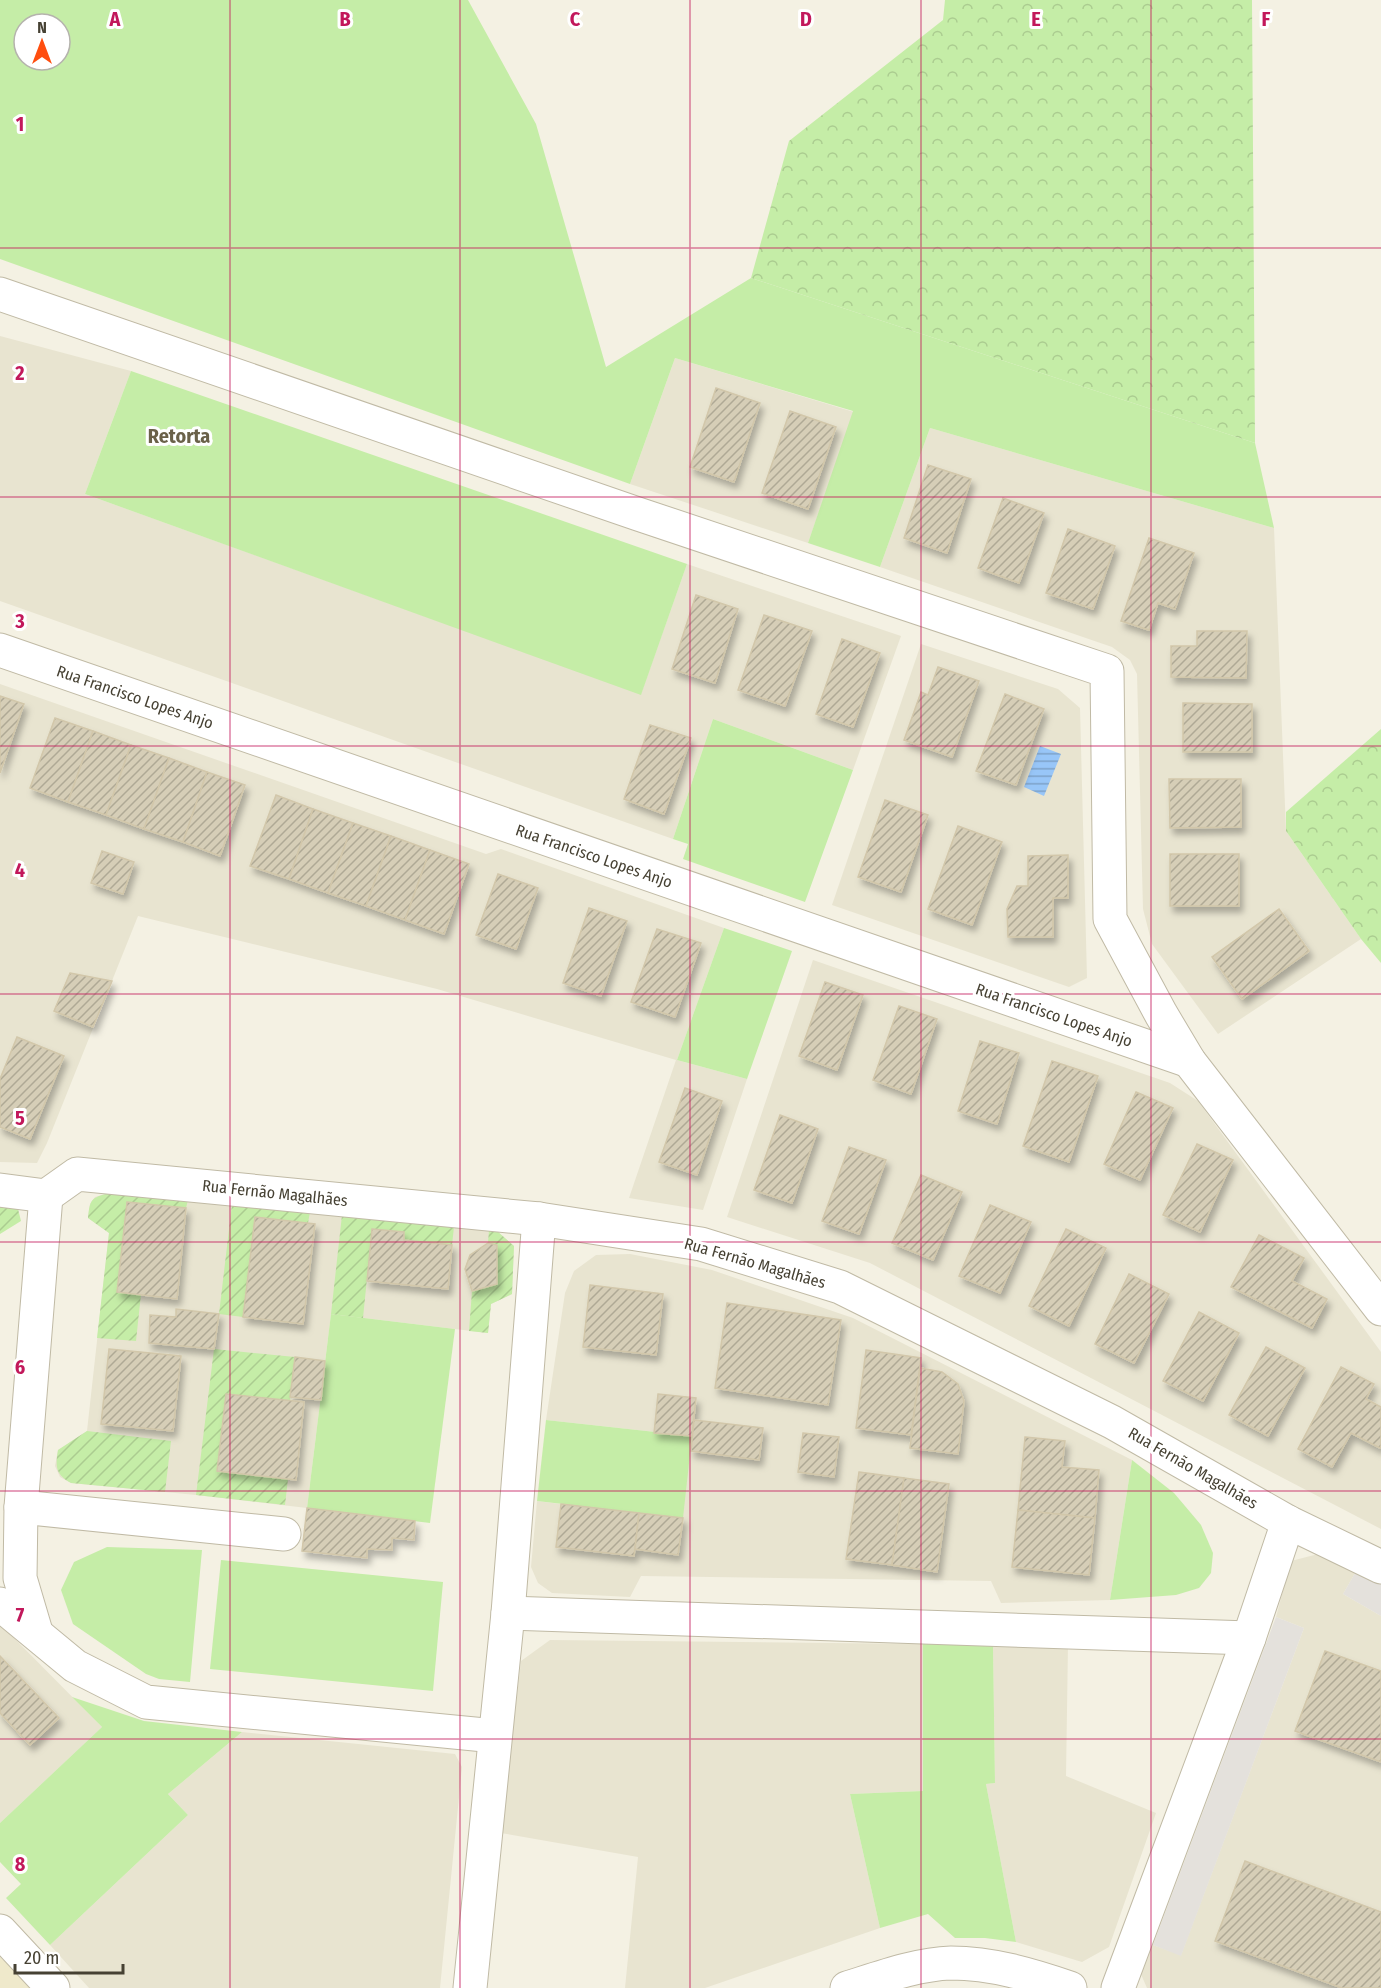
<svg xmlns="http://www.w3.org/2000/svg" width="1381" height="1988" viewBox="0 0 1381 1988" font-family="'Fira Sans Condensed',sans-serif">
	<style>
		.residential { fill: #e8e4d0 }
		.education { fill: #efe9cb }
		.green { fill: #c5eda7; fill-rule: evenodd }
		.forest { fill: url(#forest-crowns) }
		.garden { fill: url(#garden-furrows) }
		.parking { fill: #e4e1dc }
		.water { fill: url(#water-rules) }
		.building { fill: url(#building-hatch); stroke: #d2c7aa; stroke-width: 1.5; filter: url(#shadow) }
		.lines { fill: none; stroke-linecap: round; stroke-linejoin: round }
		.minor-casing { stroke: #c0baa5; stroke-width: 35 }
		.minor { stroke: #fff; stroke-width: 33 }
		.grid { fill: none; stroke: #c2185b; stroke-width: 1.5; stroke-opacity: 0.55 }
		.labels { text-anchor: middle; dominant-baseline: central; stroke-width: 6; stroke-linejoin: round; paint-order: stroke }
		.street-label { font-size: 16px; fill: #464133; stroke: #fff }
		.quarter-label { font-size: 20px; font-weight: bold; fill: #6a6149; stroke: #fff }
		.grid-label { font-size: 20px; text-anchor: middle; font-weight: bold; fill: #c2185b; stroke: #fff; stroke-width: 6; stroke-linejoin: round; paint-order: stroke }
	</style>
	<defs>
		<pattern id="forest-crowns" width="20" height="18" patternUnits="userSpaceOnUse" patternTransform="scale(1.5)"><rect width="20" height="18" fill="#c5eda7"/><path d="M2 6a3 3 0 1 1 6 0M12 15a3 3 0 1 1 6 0" fill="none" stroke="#abcc90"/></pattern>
		<pattern id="garden-furrows" width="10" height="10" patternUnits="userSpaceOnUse" patternTransform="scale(1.5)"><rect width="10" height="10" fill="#c5eda7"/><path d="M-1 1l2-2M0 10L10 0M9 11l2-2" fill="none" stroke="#abcc90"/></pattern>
		<pattern id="water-rules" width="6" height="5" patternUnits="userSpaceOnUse" patternTransform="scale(1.5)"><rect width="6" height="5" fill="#98c6f8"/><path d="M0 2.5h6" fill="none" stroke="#7ea2c9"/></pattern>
		<pattern id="building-hatch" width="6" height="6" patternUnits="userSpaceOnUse" patternTransform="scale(1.5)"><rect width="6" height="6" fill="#d6ceb7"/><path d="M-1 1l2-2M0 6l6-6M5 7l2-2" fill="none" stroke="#afa995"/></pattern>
		<filter id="shadow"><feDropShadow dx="3.5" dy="6" stdDeviation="3" flood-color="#0004"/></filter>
	</defs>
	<rect width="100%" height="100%" fill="#f4f1e3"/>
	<g class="residential">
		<path d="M0 336 131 371 85 494 641 694 687 564 901 636 853 770 713 719 673 839 0 601Z"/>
		<path d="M675 358 854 412 808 543 630 484Z"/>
		<path d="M930 428 1274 528 1286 831 1361 939 1218 1034 1152 944 1143 909 1137 674 1130 660 1112 647 880 567Z"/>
		<path d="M921 644 1058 689 1080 708 1087 978 1069 987 832 905Z"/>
		<path d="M0 684 486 854 501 849 724 928 677 1060 747 1079 703 1210 629 1198 676 1060 437 989 138 916 47 1143 37 1163 0 1162Z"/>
		<path d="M813 960 1170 1083 1198 1101 1381 1352V1529L870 1263 727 1217Z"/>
		<path d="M109 1193 497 1231 514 1246 512 1294 491 1304 488 1333 331 1314 307 1508 196 1495 71 1483 60 1477 55 1466 58 1450 87 1431 109 1233 88 1218 90 1204 95 1197Z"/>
		<path d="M630 1254 712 1270 853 1318 1132 1460 1110 1600 1001 1603 991 1581 641 1576 630 1597 552 1593 538 1583 531 1567 537 1501 561 1504 692 1436 546 1420 565 1293 574 1271 596 1255Z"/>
		<path d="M1322 1553 1358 1568 1343 1594 1381 1616V1988H1147L1140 1972 1153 1945 1181 1955 1304 1628 1276 1617 1291 1561Z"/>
		<path d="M0 1624 102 1727 0 1823Z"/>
		<path d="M550 1640 923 1644V1791L850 1794 880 1928 705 1988H625L638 1857 501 1833 521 1661Z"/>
		<path d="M1068 1644 1066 1776 1156 1813 1109 1947 1082 1962 1016 1942 986 1784 995 1783 993 1645Z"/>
		<path d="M242 1732 455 1754 462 1767 440 1988H89L50 1945 188 1815 168 1794Z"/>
	</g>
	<path class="education" d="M0 1957 32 1988H0Z"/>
	<g class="green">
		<path d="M0 0H468L536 124 606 367 751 278 1255 443 1274 528 930 428 880 567 808 543 853 411 675 358 630 484 0 259ZM24 24H60V60H24Z"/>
		<path d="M131 371 687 564 641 695 85 494Z"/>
		<path d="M713 719 853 770 805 902 683 859 688 844 673 839Z"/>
		<path d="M724 928 792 951 747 1079 677 1060Z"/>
		<path d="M331 1314 455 1329 430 1523 307 1508Z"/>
		<path d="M546 1420 692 1436 683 1518 537 1501Z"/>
		<path d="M1132 1460 1174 1493 1201 1525 1213 1553 1211 1573 1199 1588 1176 1595 1110 1600Z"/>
		<path d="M107 1547 202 1550 190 1682 159 1679 146 1674 73 1624 61 1590 74 1562Z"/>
		<path d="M221 1560 443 1582 433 1691 210 1669Z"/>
		<path d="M923 1644 993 1645 995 1783 986 1784 1016 1942 985 1938H955L928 1914 880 1928 850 1794 923 1791Z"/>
		<path d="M72 1697 144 1721 242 1732 168 1794 188 1815 50 1945 6 1898 21 1884 0 1862V1823L102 1727Z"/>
	</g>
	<g class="forest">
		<path d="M945 0H1252L1255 443 751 278 789 141 943 20Z"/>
		<path d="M1381 729V963L1361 939 1286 831V812Z"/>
	</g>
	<g class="garden">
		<path d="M109 1193 188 1200 186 1208 127 1202 117 1292 141 1294 136 1341 97 1338 109 1233 88 1218C90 1199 91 1198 109 1193Z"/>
		<path d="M0 1201 8 1202 18 1209 21 1221 0 1234Z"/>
		<path d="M232 1204 310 1212 308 1223 256 1217 243 1317 219 1314Z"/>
		<path d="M342 1215 454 1227 452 1245 404 1240V1232L372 1229 363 1318 331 1314Z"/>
		<path d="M489 1230 497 1231 514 1246 512 1294 491 1304 488 1333 469 1331 472 1291 497 1283V1245L488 1243Z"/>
		<path d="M214 1349 295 1357 290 1401 226 1394 217 1471 288 1479 285 1505 196 1495Z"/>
		<path d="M87 1431 171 1441 165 1492 71 1483C56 1475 55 1467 58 1450Z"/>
	</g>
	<g class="parking">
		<path d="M1358 1568 1381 1581V1616L1343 1594Z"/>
		<path d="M1276 1617 1304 1628 1181 1956 1153 1945Z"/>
	</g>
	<path class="water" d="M1040 746 1061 754 1044 796 1024 787Z"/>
	<g class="building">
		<path d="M716 388 760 403 734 482 690 467Z"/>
		<path d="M790 411 836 427 808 509 762 493Z"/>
		<path d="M928 465 971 479 947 553 904 538Z"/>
		<path d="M1003 498 1044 513 1019 583 978 568Z"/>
		<path d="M1068 529 1115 546 1093 609 1046 593Z"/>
		<path d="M1149 538 1194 553 1175 609 1158 603 1149 630 1121 621Z"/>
		<path d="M696 595 738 609 715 683 672 669Z"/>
		<path d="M764 615 812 631 785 706 738 690Z"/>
		<path d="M1197 631H1247L1246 678 1171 677V646H1197Z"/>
		<path d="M842 639 880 653 853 727 816 714Z"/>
		<path d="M938 667 979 681 952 757 904 740 921 692 928 695Z"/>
		<path d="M1005 694 1044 709 1016 785 976 771Z"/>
		<path d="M0 696 24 704 0 773Z"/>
		<path d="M1183 703 1252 704V752H1183Z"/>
		<path d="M55 718 93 731 68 802 30 788Z"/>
		<path d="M650 725 691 738 664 814 624 799Z"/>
		<path d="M93 731 131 745 106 815 68 802Z"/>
		<path d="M131 745 169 758 144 829 106 815Z"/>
		<path d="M169 758 207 772 183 842 144 829Z"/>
		<path d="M207 772 245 785 220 856 183 842Z"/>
		<path d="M1169 779H1241V827L1170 828Z"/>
		<path d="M276 795 313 809 289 879 250 866Z"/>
		<path d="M885 800 928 815 901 892 858 877Z"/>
		<path d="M313 809 353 823 328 893 289 879Z"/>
		<path d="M353 823 391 836 366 906 328 893Z"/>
		<path d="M958 826 1002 842 972 925 928 909Z"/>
		<path d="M391 836 430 850 405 920 366 906Z"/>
		<path d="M430 850 469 864 444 934 405 920Z"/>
		<path d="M102 851 134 862 123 894 91 883Z"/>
		<rect x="1170" y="854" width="69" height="52"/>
		<path d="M1068 855V898H1053V937H1008L1007 909 1017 886H1028V856Z"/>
		<path d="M498 874 538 888 516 949 476 935Z"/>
		<path d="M589 908 627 921 601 996 563 983Z"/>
		<path d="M1279 909 1309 951 1242 999 1212 957Z"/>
		<path d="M657 929 701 943 675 1017 631 1002Z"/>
		<path d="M70 973 112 981 93 1027 54 1011Z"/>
		<path d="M825 982 863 995 837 1070 799 1056Z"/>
		<path d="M899 1006 937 1019 911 1094 873 1080Z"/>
		<path d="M17 1037 64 1056 30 1139 0 1127V1079Z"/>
		<path d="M980 1041 1019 1053 997 1124 958 1111Z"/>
		<path d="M1052 1061 1098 1076 1069 1162 1023 1146Z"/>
		<path d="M685 1088 722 1101 697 1175 659 1162Z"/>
		<path d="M1136 1092 1173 1108 1140 1180 1104 1164Z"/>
		<path d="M780 1115 818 1129 792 1203 754 1190Z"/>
		<path d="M1197 1144 1233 1160 1200 1232 1163 1215Z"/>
		<path d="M849 1147 886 1160 859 1234 822 1221Z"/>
		<path d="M921 1175 962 1192 933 1260 892 1243Z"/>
		<path d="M127 1202 186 1208 177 1299 117 1292Z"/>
		<path d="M990 1205 1031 1222 1000 1293 959 1276Z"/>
		<path d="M255 1217 315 1224 303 1324 243 1317Z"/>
		<path d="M372 1229 404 1232V1240L452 1245 448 1289 367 1281Z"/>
		<path d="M1066 1229 1106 1248 1069 1326 1029 1306Z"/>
		<path d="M1259 1235 1304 1258 1292 1281 1327 1299 1312 1328 1231 1287Z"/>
		<path d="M488 1243 497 1245V1284L472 1291 465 1269 470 1255Z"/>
		<path d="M1129 1274 1169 1294 1134 1363 1095 1344Z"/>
		<path d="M590 1285 663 1294 656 1355 583 1347Z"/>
		<path d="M727 1303 841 1320 828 1405 715 1388Z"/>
		<path d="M176 1309 219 1314 214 1349 149 1343 150 1315 176 1317Z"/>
		<path d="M1199 1312 1239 1333 1203 1401 1163 1381Z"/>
		<path d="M1266 1347 1305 1368 1268 1436 1229 1415Z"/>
		<path d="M109 1349 181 1356 173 1431 101 1424Z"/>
		<path d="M866 1350 921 1358 911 1435 856 1428Z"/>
		<path d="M295 1357 325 1361 321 1400 290 1397Z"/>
		<path d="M1341 1367 1374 1384 1366 1399 1381 1407V1446L1380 1448 1351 1433 1332 1467 1298 1449Z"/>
		<path d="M920 1368 942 1372 958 1384 964 1401 958 1454 910 1448Z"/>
		<path d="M226 1394 304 1402 296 1480 217 1471Z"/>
		<path d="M658 1394 696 1398 692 1436 654 1433Z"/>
		<path d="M694 1420 763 1428 759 1460 691 1451Z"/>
		<path d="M803 1433 839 1437 834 1477 798 1472Z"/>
		<path d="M1025 1437 1065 1441 1062 1467 1099 1470 1095 1518 1018 1510Z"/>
		<path d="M859 1472 904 1478 892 1565 846 1559Z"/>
		<path d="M904 1478 949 1484 937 1572 892 1565Z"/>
		<path d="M561 1504 639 1513 634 1556 556 1547Z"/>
		<path d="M307 1508 415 1521 414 1540 392 1538V1550L367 1549V1558L302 1551Z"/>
		<path d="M1018 1510 1095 1518 1089 1575 1012 1567Z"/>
		<path d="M639 1513 683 1518 678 1555 635 1549Z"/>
		<path d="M1325 1651 1381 1671V1762L1295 1731Z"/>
		<path d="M0 1656 59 1718 30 1745 0 1713Z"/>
		<path d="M1245 1861 1381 1912V1988H1342L1215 1941Z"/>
	</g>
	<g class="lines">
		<defs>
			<g id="minor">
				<path d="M0 294 638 514 1107 671 1110 919 1161 1014 1189 1061 1381 1309"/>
				<path d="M0 650 1189 1061"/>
				<path d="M0 1190 46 1196 77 1174 539 1219 701 1244 840 1287 1112 1422 1288 1522 1381 1567"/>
				<path d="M21 1507 284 1534"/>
				<path d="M0 1604 75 1666 146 1702 495 1736"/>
				<path d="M508 1613 1249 1638"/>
				<path d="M36 1632 20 1578 21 1507 46 1196"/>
				<path d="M0 1931 53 1988"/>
				<path d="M470 1988 508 1613 539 1219"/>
				<path d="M847 1988C879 1978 917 1964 951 1963 992 1963 1032 1975 1070 1988"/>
				<path d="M1118 1988 1249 1638 1288 1522"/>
			</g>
		</defs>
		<use href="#minor" class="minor-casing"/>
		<use href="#minor" class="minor"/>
	</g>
	<path class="grid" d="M230 0V1988M460 0V1988M690 0V1988M921 0V1988M1151 0V1988M0 248H1381M0 497H1381M0 746H1381M0 994H1381M0 1242H1381M0 1491H1381M0 1739H1381"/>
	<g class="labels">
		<g class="street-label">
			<text transform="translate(135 697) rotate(19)">Rua Francisco Lopes Anjo</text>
			<text transform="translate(594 856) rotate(19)">Rua Francisco Lopes Anjo</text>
			<text transform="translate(1054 1015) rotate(19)">Rua Francisco Lopes Anjo</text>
			<text transform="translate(275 1193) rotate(6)">Rua Fernão Magalhães</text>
			<text transform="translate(755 1263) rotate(16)">Rua Fernão Magalhães</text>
			<text transform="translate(1193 1468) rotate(30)">Rua Fernão Magalhães</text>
		</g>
		<g class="quarter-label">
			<text x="179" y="436">Retorta</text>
		</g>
	</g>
	<g class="grid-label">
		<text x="115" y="26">A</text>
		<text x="345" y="26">B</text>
		<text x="575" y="26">C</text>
		<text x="806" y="26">D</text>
		<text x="1036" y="26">E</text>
		<text x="1266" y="26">F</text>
		<text x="20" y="131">1</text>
		<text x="20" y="380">2</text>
		<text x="20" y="628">3</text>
		<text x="20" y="877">4</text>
		<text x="20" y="1125">5</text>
		<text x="20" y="1374">6</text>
		<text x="20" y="1622">7</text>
		<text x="20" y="1871">8</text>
	</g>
	<g transform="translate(42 42)"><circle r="28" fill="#ffffff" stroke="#b5b3ad" stroke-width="1.5"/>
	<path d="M0-4.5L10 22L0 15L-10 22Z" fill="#ff4e0f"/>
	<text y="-9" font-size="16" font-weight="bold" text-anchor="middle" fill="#464133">N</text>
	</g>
	<path d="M15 1964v9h108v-9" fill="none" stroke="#464133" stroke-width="3"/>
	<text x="24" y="1964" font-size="18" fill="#464133" stroke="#ffffff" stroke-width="4.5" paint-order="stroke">20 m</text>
</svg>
